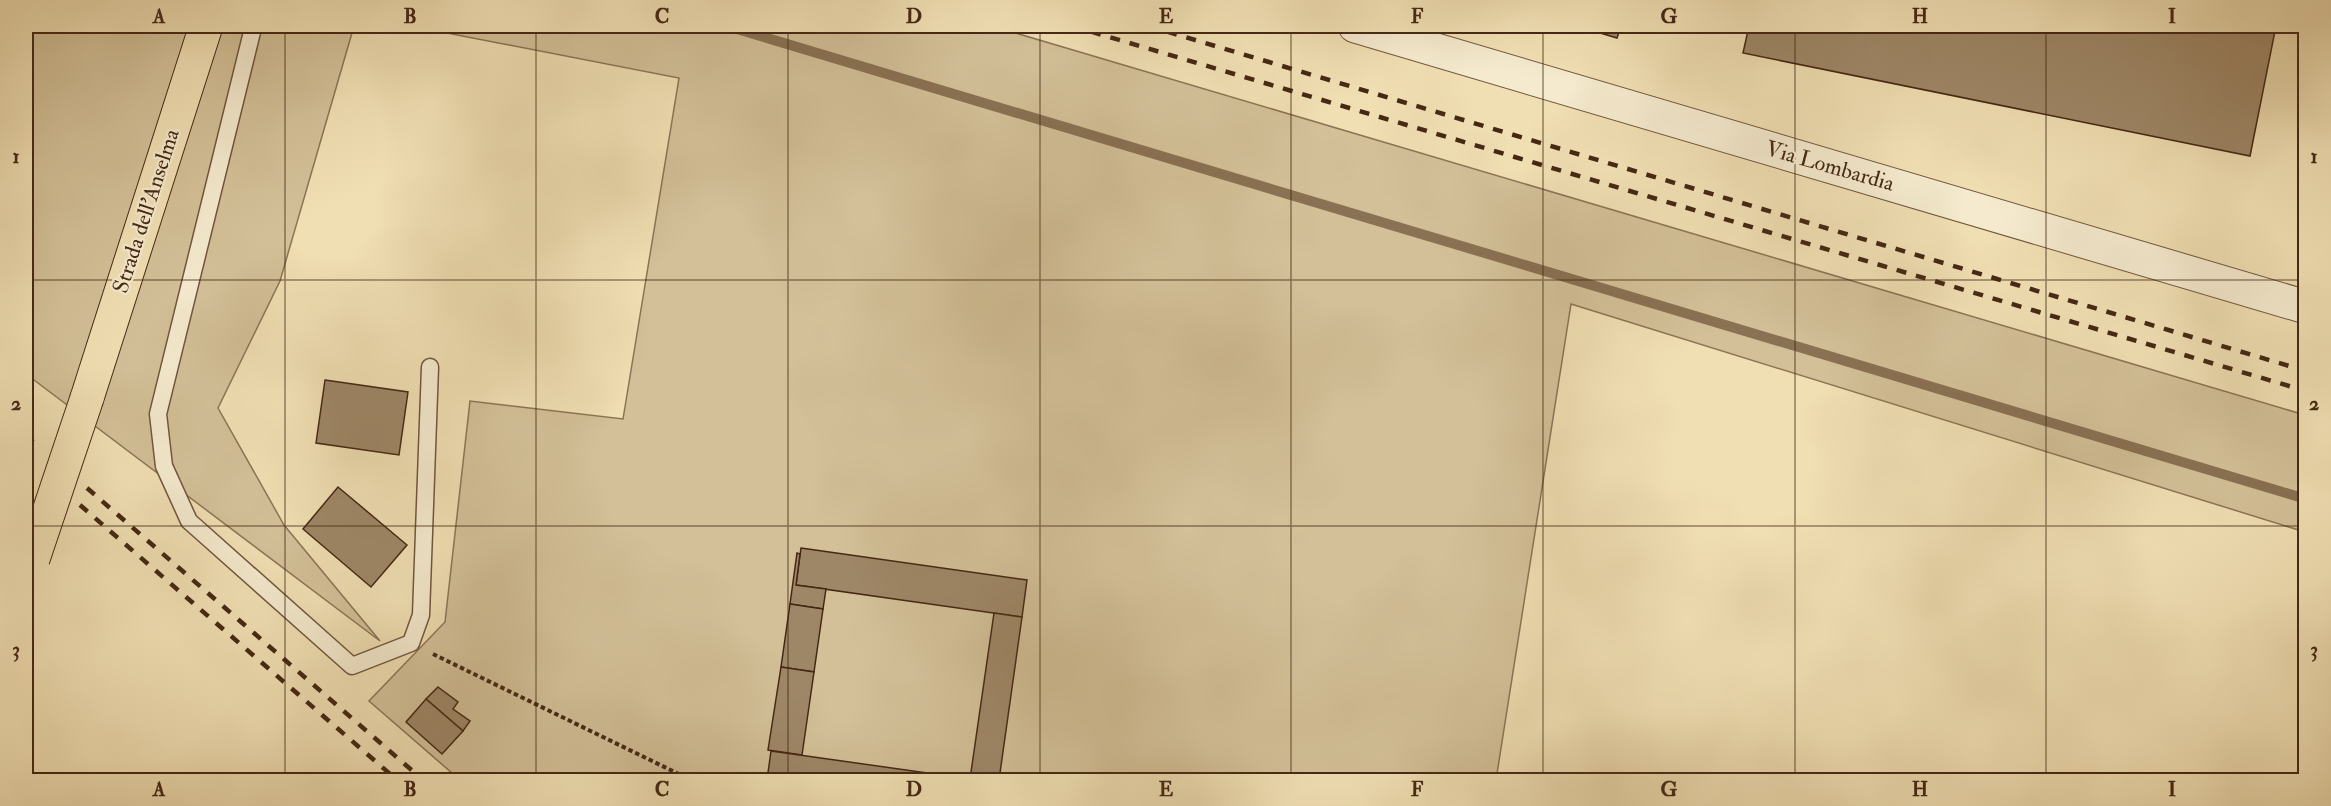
<svg xmlns="http://www.w3.org/2000/svg" width="2331" height="806" viewBox="0 0 2331 806" font-family="'IM FELL Double Pica',serif">
	<style>
		.green { fill: #d3c098; stroke: #8c7456; stroke-width: 1.5 }
		.lines { fill: none; stroke-linecap: round; stroke-linejoin: round }
		.stream { stroke: #897153; stroke-width: 10 }
		.building { fill: #9e8767; stroke: #452814; stroke-width: 1.5 }
		.lane-casing { stroke: #70563c; stroke-width: 19 }
		.street-casing { stroke: #70563c; stroke-width: 35 }
		.primary-casing { stroke: #452814; stroke-width: 35 }
		.path { stroke: #452814; stroke-width: 4; stroke-dasharray: 4.5 3; stroke-linecap: butt }
		.lane { stroke: #f5eace; stroke-width: 16 }
		.street { stroke: #f5eace; stroke-width: 33 }
		.primary { stroke: #f0dfb3; stroke-width: 33 }
		.rail { stroke: #452814; stroke-width: 4.5; stroke-dasharray: 10 10; stroke-linecap: butt }
		.primary-bridge-casing { stroke: #452814; stroke-width: 35; stroke-linecap: butt }
		.primary-bridge { stroke: #f0dfb3; stroke-width: 33 }
		.grid { fill: none; stroke: #452814; stroke-width: 1.5; stroke-opacity: 0.55 }
		.labels { text-anchor: middle; dominant-baseline: central; stroke-width: 4.5; stroke-linejoin: round; paint-order: stroke }
		.street-label { font-size: 22px; fill: #452814; stroke: #f5eace }
		.neatline { fill: none; stroke: #452814; stroke-width: 2 }
		.grid-label { font-size: 20px; text-anchor: middle; font-weight: bold; fill: #452814 }
	</style>
	<rect width="100%" height="100%" fill="#f0dfb3"/>
	<filter id="stains"><feTurbulence type="fractalNoise" baseFrequency=".00333" numOctaves="4"/><feColorMatrix values="0 0 0 0 .2 0 0 0 0 .09 0 0 0 0 .02 0 0 0 .5 -.17"/></filter>
	<radialGradient id="worn" r=".72"><stop offset=".6" stop-color="#630" stop-opacity="0"/><stop offset="1" stop-color="#630" stop-opacity=".3"/></radialGradient>
	<g class="green">
		<path d="M26 26H354L280 281 218 408 284 525 380 641 26 374Z"/>
		<path d="M411 26H992L2305 415V532L1571 304 1496 780H460L369 701 445 622 470 401 623 419 679 78Z"/>
	</g>
	<g class="lines">
		<path class="stream" d="M727 26 2306 499"/>
	</g>
	<g class="building">
		<path d="M1577 26H1621L1617 38Z"/>
		<path d="M1749 26H2276L2250 156 1743 53Z"/>
		<path d="M325 380 408 392 399 455 316 443Z"/>
		<path d="M338 487 407 545 371 587 303 529Z"/>
		<path d="M801 548 1027 580 1022 617 796 585Z"/>
		<path d="M797 553 800 554 796 585 826 589 823 609 790 604Z"/>
		<path d="M790 604 823 609 814 672 781 667Z"/>
		<path d="M994 613 1022 617 999 780H979L970 779Z"/>
		<path d="M781 667 814 672 802 755 768 750Z"/>
		<path d="M438 687 458 702 453 709 470 721 463 731 426 699Z"/>
		<path d="M426 699 463 731 442 754 406 722Z"/>
		<path d="M771 751 970 779 979 780H767Z"/>
	</g>
	<g class="lines">
		<defs>
			<path id="lane" d="M251 26 252 32 158 414 164 466 189 521 352 666 411 643 421 615 430 367"/>
			<path id="street" d="M1355 26 2306 307"/>
			<path id="primary" d="M87 398 206 26"/>
		</defs>
		<use href="#lane" class="lane-casing"/>
		<use href="#street" class="street-casing"/>
		<use href="#primary" class="primary-casing"/>
		<path class="path" d="M433 654 691 780"/>
		<use href="#lane" class="lane"/>
		<use href="#street" class="street"/>
		<use href="#primary" class="primary"/>
		<g class="rail">
			<path d="M1072 26 2306 391"/>
			<path d="M1148 26 2306 371"/>
			<path d="M26 435 36 445"/>
			<path d="M26 458 30 462"/>
			<path d="M87 488 423 780"/>
			<path d="M80 505 397 780"/>
		</g>
		<defs>
			<path id="primary-bridge" d="M33 559 87 398"/>
		</defs>
		<use href="#primary-bridge" class="primary-bridge-casing"/>
		<use href="#primary-bridge" class="primary-bridge"/>
	</g>
	<path class="grid" d="M285 26V780M536 26V780M788 26V780M1040 26V780M1291 26V780M1543 26V780M1795 26V780M2046 26V780M26 280H2306M26 526H2306"/>
	<g class="labels">
		<g class="street-label">
			<text transform="translate(1830 166) rotate(16)">Via Lombardia</text>
			<text transform="translate(146 211) rotate(-72)">Strada dell'Anselma</text>
		</g>
	</g>
	<rect width="2331" height="806" fill="none" stroke="#f0dfb3" stroke-width="66"/>
	<rect x="33" y="33" width="2265" height="740" class="neatline"/>
	<g class="grid-label">
		<text x="159" y="23">A</text>
		<text x="410" y="23">B</text>
		<text x="662" y="23">C</text>
		<text x="914" y="23">D</text>
		<text x="1166" y="23">E</text>
		<text x="1417" y="23">F</text>
		<text x="1669" y="23">G</text>
		<text x="1920" y="23">H</text>
		<text x="2172" y="23">I</text>
		<text x="16" y="163">1</text>
		<text x="2314" y="163">1</text>
		<text x="16" y="410">2</text>
		<text x="2314" y="410">2</text>
		<text x="16" y="656">3</text>
		<text x="2314" y="656">3</text>
		<text x="159" y="796">A</text>
		<text x="410" y="796">B</text>
		<text x="662" y="796">C</text>
		<text x="914" y="796">D</text>
		<text x="1166" y="796">E</text>
		<text x="1417" y="796">F</text>
		<text x="1669" y="796">G</text>
		<text x="1920" y="796">H</text>
		<text x="2172" y="796">I</text>
	</g>
	<rect width="100%" height="100%" filter="url(#stains)"/>
	<rect width="100%" height="100%" fill="url(#worn)"/>
</svg>
